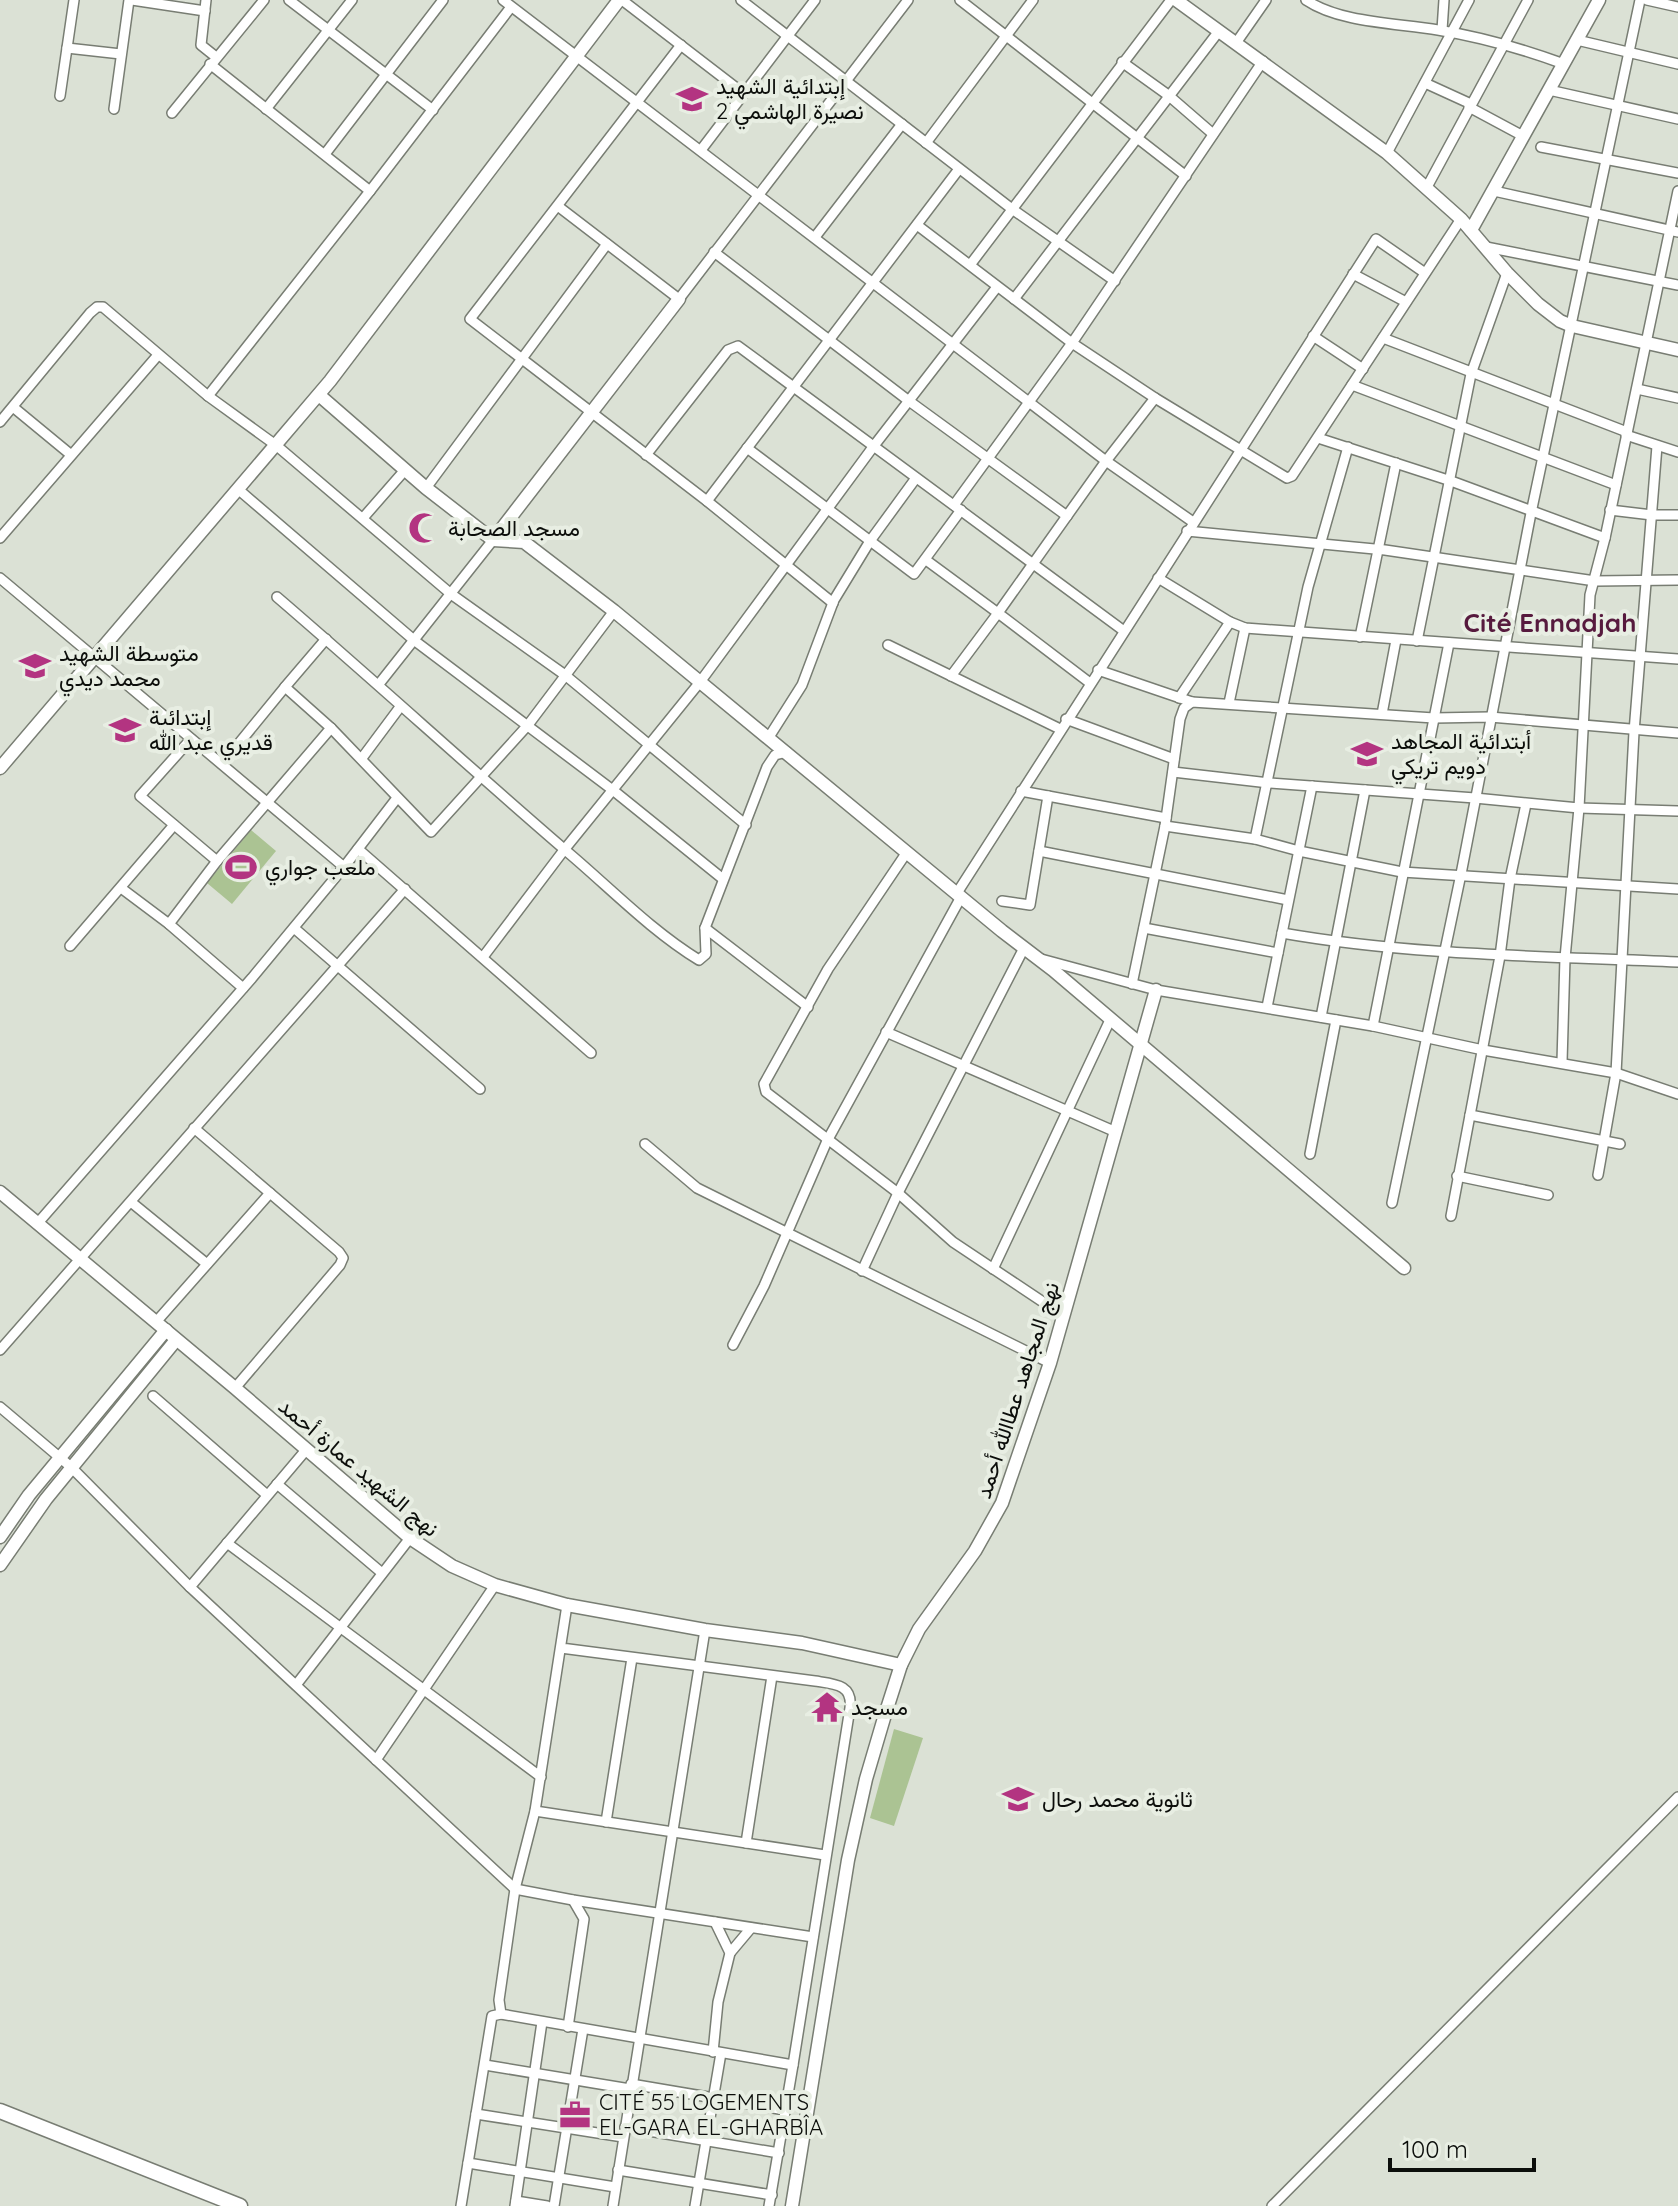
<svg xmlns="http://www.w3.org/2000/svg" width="1678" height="2206" viewBox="0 0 1678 2206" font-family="Quicksand,Vazirmatn,sans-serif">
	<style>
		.green { fill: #abc393 }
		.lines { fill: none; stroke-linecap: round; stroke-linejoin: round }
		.minor-casing { stroke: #787d73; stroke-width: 12 }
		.tertiary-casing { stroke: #787d73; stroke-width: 15 }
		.primary-casing { stroke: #787d73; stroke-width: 17 }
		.minor { stroke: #fff; stroke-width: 9 }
		.tertiary { stroke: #fff; stroke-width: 12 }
		.primary { stroke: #fff; stroke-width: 14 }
		.labels { text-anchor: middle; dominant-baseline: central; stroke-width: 8; stroke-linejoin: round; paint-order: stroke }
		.poi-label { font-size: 22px; fill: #0c0e0b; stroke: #e8eee3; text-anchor: start }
		.street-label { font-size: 22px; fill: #0c0e0b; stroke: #e8eee3 }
		.quarter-label { font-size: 26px; font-weight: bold; fill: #571a3e; stroke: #e8eee3 }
	</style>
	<rect width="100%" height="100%" fill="#dbe1d5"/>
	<g class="green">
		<path d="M251 830 276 851 232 904 207 883Z"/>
		<path d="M894 1729 923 1738 894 1826 870 1818Z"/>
	</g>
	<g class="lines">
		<defs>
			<g id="minor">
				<path d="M132 0 205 11"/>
				<path d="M206 0 201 45 216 57"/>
				<path d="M289 0 433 110"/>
				<path d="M503 0 1106 461 1193 522"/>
				<path d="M622 0 743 93"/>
				<path d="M741 0 1012 209 1115 281"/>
				<path d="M960 0 1186 176"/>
				<path d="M1306 0C1340 23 1397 23 1438 30 1481 37 1523 49 1564 64"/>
				<path d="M1647 0 1678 7"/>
				<path d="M1442 30 1444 0"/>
				<path d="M1577 40 1678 64"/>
				<path d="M1236 43 1266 0"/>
				<path d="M681 45 470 319 707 501 833 603"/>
				<path d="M67 48 121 54"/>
				<path d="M1122 62 1168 95 1213 134"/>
				<path d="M210 64 370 191"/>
				<path d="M1425 83 1471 104"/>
				<path d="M1549 90 1678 119"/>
				<path d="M60 96 74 0"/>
				<path d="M1469 107 1523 136"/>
				<path d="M114 109 129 0"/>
				<path d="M266 109 352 0"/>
				<path d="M172 113 264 0"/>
				<path d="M926 143 1033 0"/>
				<path d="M1541 147 1678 173"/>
				<path d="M701 150 815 0"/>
				<path d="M1387 153 1469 0"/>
				<path d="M325 154 443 0"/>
				<path d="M1427 187 1528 0"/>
				<path d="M1494 191 1678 232"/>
				<path d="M559 207 679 299 908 0"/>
				<path d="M917 225 1072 343 1155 398 1287 478 1292 476 1461 219"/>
				<path d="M815 237 902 124"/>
				<path d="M1486 247 1678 285"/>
				<path d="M714 252 909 401 1067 516"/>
				<path d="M970 265 1171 0"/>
				<path d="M1353 274 1406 302"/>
				<path d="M1014 299 1219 31"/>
				<path d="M1313 336 1363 369"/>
				<path d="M1383 338 1627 432"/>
				<path d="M1352 385 1616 485"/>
				<path d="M1637 389 1678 398"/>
				<path d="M208 396 370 191 511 7"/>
				<path d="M13 407 70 454"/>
				<path d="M0 422 90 313 97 307H103L208 396 277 446 451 594 565 675 746 825"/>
				<path d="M1626 435 1678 452"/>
				<path d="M1318 438 1451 481 1605 538"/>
				<path d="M1348 447 1308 587 1255 839 1299 851 1402 872 1678 889"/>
				<path d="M747 448 914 574 961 510"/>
				<path d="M646 455 728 350 738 346 1124 631"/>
				<path d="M426 488 607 244"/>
				<path d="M239 490 415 641 614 791 723 879"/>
				<path d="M707 501 959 169"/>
				<path d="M954 505 1072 343 1263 61"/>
				<path d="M1610 510 1652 515H1678"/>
				<path d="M363 518 405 470"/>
				<path d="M1187 531 1385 550 1595 581 1678 580"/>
				<path d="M0 538 158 355"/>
				<path d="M926 560 998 613 951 676"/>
				<path d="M0 578 344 867 397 798"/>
				<path d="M1158 578 1230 622 1245 628 1678 659"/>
				<path d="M277 597C376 682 472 770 571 855 612 890 653 932 699 960L706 954 705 928 767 767 775 755 787 752"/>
				<path d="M1360 637 1396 463"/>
				<path d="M326 639 285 687 331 728 431 832 528 725 614 611"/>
				<path d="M1417 641 1471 374 1507 273"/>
				<path d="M888 645 1060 729"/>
				<path d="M1098 670 1192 702"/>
				<path d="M1090 683 998 613 1106 461 1155 398"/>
				<path d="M379 684 493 540"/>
				<path d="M1179 698 1230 622"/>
				<path d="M1229 703 1245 628"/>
				<path d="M1382 714 1396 640"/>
				<path d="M1066 719 1174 759"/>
				<path d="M769 737 802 685 834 600 870 541 916 478"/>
				<path d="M191 739 140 796 217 861"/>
				<path d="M362 758 400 707"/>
				<path d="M222 764 285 687"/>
				<path d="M1173 772 1269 783 1475 798 1579 808 1678 811"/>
				<path d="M1021 791 1166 818"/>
				<path d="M1165 826 1255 839"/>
				<path d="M358 849 591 1053"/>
				<path d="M1039 851 1288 900"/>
				<path d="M907 852 828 969 764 1084 766 1092 898 1193 953 1242 1064 1316"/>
				<path d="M121 888 169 924 243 988"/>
				<path d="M957 893 1376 239 1425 273"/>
				<path d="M1002 901 1030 905 1048 796"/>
				<path d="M169 924 217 861 331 728"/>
				<path d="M294 928 480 1089"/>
				<path d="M705 928 808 1007"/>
				<path d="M1144 928 1278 953"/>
				<path d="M1282 933C1413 956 1546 956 1678 962"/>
				<path d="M70 946 174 825"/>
				<path d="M483 957 564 850 700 682 873 447 997 287"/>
				<path d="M1041 959 1156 990 1373 1026 1483 1050 1616 1073 1678 1094"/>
				<path d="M1132 984 1165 826 1180 719 1184 708 1192 702 1434 718 1490 717 1678 733"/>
				<path d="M1267 1007 1312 786"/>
				<path d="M1321 1017 1365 790"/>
				<path d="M1373 1026 1449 643"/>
				<path d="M886 1032 1116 1132"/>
				<path d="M1562 1062 1565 958 1579 808 1590 595 1605 538 1678 191"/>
				<path d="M1470 1115 1620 1144"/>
				<path d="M194 1128 339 1252 343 1258 340 1265 235 1388"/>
				<path d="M645 1144 697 1188 1050 1363"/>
				<path d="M1310 1154 1336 1020"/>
				<path d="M1598 1175 1616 1073 1634 732 1657 446"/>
				<path d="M1457 1176 1548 1195"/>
				<path d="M131 1202 207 1264"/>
				<path d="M1392 1203 1461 874 1531 513 1640 0"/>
				<path d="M1451 1216 1500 956 1510 879 1526 804"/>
				<path d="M37 1224 252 978 344 867"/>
				<path d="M993 1269 1110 1020"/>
				<path d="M862 1271 898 1193 1024 948"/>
				<path d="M156 1322 270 1193"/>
				<path d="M733 1345 764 1286 827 1141 961 897"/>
				<path d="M0 1350 405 889"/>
				<path d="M153 1396 267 1495"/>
				<path d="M0 1407 71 1467 190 1587 515 1889 573 1900 813 1937"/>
				<path d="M277 1484 382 1573"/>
				<path d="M227 1543 541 1777"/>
				<path d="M190 1587 306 1450"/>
				<path d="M561 1648 815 1681C834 1684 853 1684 850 1708L793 2065 501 2014 499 2000 515 1889 535 1811 567 1605"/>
				<path d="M296 1685 410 1538"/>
				<path d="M376 1760 495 1585"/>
				<path d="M535 1811 825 1855"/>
				<path d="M606 1822 632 1658"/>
				<path d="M746 1843 772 1676"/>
				<path d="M730 1953 751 1928"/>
				<path d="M568 2027 584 1919 573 1900"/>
				<path d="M713 2052 718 2002 730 1953 715 1922"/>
				<path d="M485 2065 630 2089"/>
				<path d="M631 2084 785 2110"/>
				<path d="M476 2114 623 2137"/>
				<path d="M625 2127 779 2153"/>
				<path d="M468 2163 615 2187"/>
				<path d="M618 2170 772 2195"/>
				<path d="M516 2201 547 2206"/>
				<path d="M461 2206 492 2016 501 2014"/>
				<path d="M515 2206 542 2022"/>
				<path d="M554 2206 583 2029"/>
				<path d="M613 2206 705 1630"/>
				<path d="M695 2206 721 2053"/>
				<path d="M769 2206 793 2065"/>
				<path d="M1272 2206 1678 1797"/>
			</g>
			<g id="tertiary">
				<path d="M1176 0 1387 153 1461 219 1507 273 1538 304 1560 321 1572 326 1678 350"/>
				<path d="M1471 230 1599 0"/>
				<path d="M319 395 426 488 493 540 524 542 614 611 1002 931 1053 970 1404 1268"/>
				<path d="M493 540 679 299"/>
				<path d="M0 768 330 381 619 0"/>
				<path d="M0 1192 235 1388 410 1538 452 1566 495 1585 567 1605 705 1630 802 1643 901 1665"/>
				<path d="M0 1537 29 1495 166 1330"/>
				<path d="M0 1565 46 1499 176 1340"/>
				<path d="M792 2206 848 1860 866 1779 884 1718 901 1665 919 1629 975 1551 1002 1503 1050 1363 1156 990"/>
			</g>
			<path id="primary" d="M0 2111 240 2206"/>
		</defs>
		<use href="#minor" class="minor-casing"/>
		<use href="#tertiary" class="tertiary-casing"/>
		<use href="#primary" class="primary-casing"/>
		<use href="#minor" class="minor"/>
		<use href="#tertiary" class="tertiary"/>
		<use href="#primary" class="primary"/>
	</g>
	<defs>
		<symbol id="school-bare" viewBox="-9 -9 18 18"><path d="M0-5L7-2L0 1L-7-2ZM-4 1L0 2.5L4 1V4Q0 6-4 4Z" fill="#b33481" stroke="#e8eee3" stroke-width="2.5" paint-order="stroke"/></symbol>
		<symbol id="mosque-bare" viewBox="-9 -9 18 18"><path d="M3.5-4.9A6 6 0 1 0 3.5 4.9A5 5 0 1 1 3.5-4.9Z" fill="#b33481" stroke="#e8eee3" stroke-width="2.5" paint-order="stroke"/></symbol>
		<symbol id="stadium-bare" viewBox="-9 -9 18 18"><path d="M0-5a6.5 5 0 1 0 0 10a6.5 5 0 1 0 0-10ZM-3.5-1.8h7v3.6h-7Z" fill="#b33481" stroke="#e8eee3" stroke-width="2.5" paint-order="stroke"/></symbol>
		<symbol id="temple-bare" viewBox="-9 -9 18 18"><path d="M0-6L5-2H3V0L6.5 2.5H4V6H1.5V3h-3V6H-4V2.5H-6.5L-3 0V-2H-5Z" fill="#b33481" stroke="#e8eee3" stroke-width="2.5" paint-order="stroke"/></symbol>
		<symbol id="office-bare" viewBox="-9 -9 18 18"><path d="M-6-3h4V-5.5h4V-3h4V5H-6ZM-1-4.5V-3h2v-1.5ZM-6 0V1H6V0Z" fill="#b33481" stroke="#e8eee3" stroke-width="2.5" paint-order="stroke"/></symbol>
	</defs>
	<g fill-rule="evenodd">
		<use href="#school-bare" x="670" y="77" width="44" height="44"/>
		<use href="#mosque-bare" x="402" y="506" width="44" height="44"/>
		<use href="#school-bare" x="13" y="644" width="44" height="44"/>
		<use href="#school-bare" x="103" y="708" width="44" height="44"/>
		<use href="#school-bare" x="1345" y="732" width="44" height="44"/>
		<use href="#stadium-bare" x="219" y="845" width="44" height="44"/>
		<use href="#temple-bare" x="805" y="1685" width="44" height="44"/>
		<use href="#school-bare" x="996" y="1777" width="44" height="44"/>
		<use href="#office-bare" x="553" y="2093" width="44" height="44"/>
	</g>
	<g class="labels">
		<g class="poi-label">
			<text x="716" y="86">إبتدائية الشهيد<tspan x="716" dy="25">نصيرة الهاشمي 2</tspan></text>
			<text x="448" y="528">مسجد الصحابة</text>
			<text x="59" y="653">متوسطة الشهيد<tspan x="59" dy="25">محمد ديدي</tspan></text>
			<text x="149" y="717">إبتدائية<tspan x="149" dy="25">قديري عبد الله</tspan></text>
			<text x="1391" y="741">أبتدائية المجاهد<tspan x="1391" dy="25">دويم تريكي</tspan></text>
			<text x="265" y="867">ملعب جواري</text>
			<text x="851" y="1707">مسجد</text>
			<text x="1042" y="1799">ثانوية محمد رحال</text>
			<text x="599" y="2102">CITÉ 55 LOGEMENTS<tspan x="599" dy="25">EL-GARA EL-GHARBÎA</tspan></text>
		</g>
		<g class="street-label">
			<text transform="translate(1017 1390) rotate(-72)">نهج المجاهد عطاالله أحمد</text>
			<text transform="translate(359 1467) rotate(40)">نهج الشهيد عمارة أحمد</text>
		</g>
		<g class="quarter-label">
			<text x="1550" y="622">Cité Ennadjah</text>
		</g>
	</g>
	<path d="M1390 2158v12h144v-12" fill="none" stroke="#0c0e0b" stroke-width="4"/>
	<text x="1402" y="2158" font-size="24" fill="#0c0e0b" stroke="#e8eee3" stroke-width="6" paint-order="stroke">100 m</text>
</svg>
